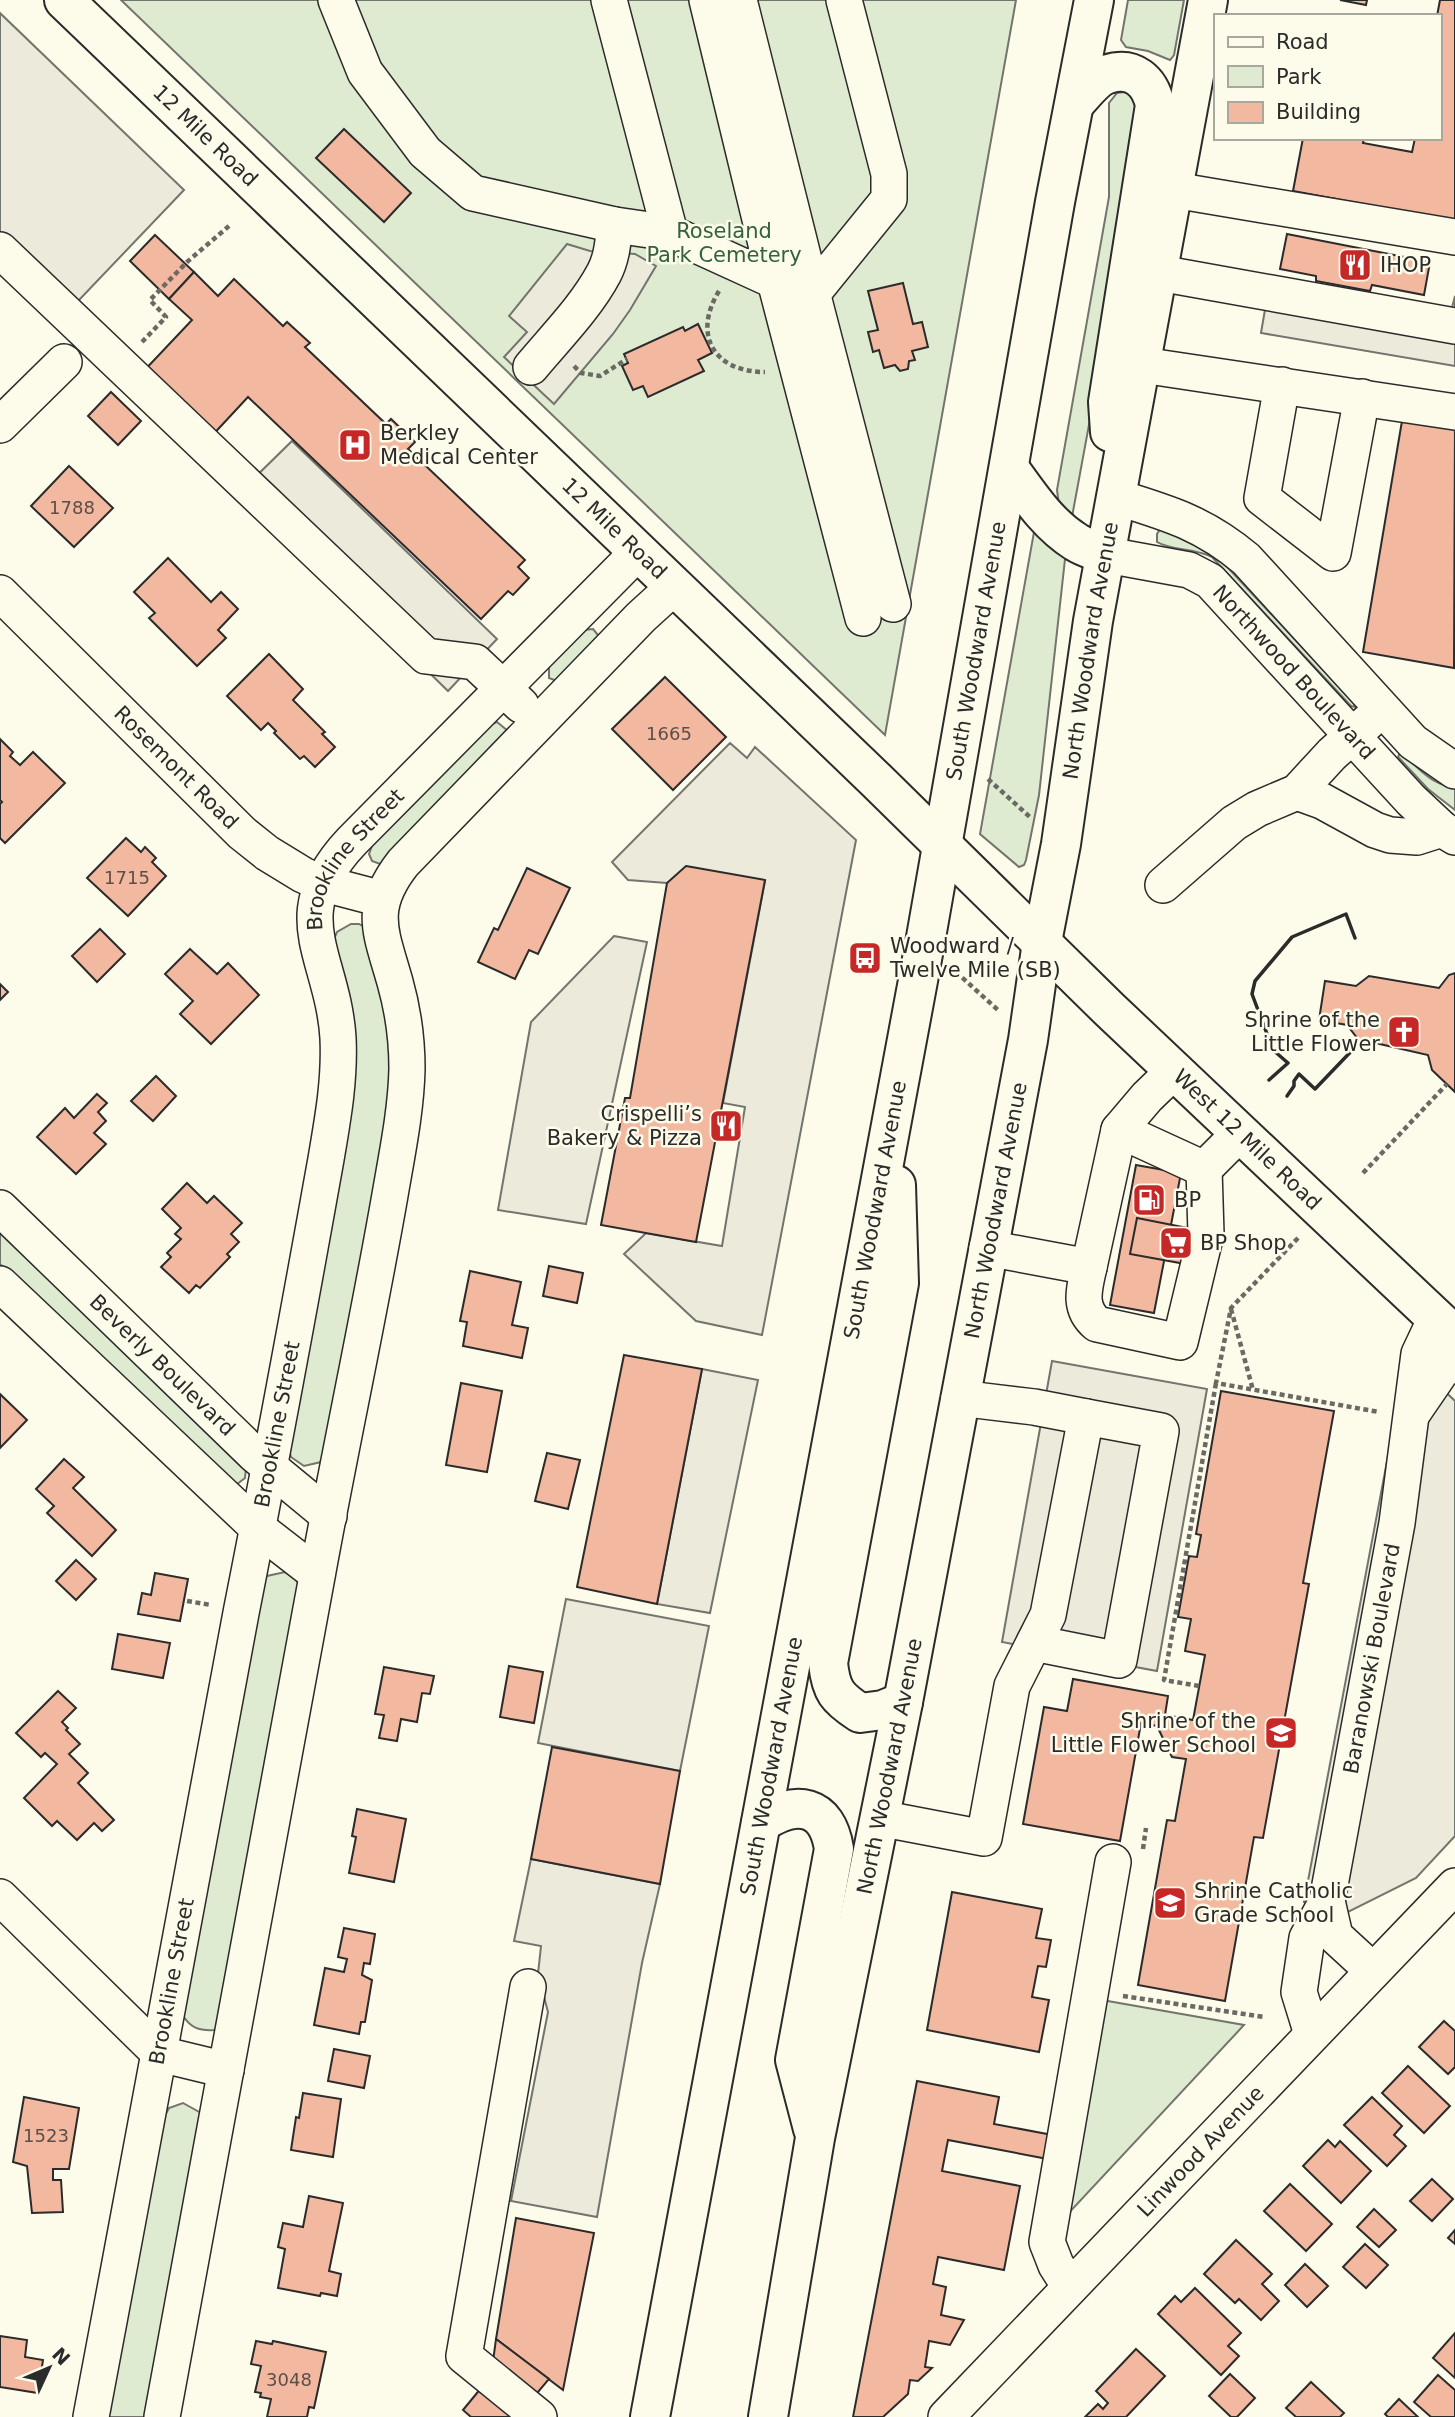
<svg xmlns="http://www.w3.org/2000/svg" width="1455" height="2417" viewBox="0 0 1455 2417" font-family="'DejaVu Sans',sans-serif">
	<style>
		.green { fill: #deebd1; stroke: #74746e; stroke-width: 2 }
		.parking { fill: #eceadb; stroke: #74746e; stroke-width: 2 }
		.building { fill: #f2b8a0; stroke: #2b2b2b; stroke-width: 2 }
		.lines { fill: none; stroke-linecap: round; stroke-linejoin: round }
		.minor-casing { stroke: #2b2b2b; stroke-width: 38 }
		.major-casing { stroke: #2b2b2b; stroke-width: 42 }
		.path { stroke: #6a6964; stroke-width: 4.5; stroke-dasharray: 5 3.5; stroke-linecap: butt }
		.minor { stroke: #fdfbea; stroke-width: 35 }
		.major { stroke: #fdfbea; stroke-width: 38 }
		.wall { stroke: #2b2b2b; stroke-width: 3.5 }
		.labels { text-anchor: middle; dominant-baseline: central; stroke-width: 5; stroke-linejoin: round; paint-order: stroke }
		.number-label { font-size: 18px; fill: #5d4e48 }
		.street-label { font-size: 21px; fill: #2b2b2b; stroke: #fdfbea }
		.park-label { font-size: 21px; fill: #34623c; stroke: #fdfbea }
		.poi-label { font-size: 21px; fill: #2b2b2b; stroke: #fdfbea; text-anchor: start }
	</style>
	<rect width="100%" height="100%" fill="#fdfbea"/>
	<g class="green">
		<path d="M121 0H1016L885 735Z"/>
		<path d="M1128 0H1184L1174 55 1170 60 1148 51 1126 47 1121 40Z"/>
		<path d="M1131 91 1147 110 1072 517 1059 505 1057 490 1109 197V103L1117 93Z"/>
		<path d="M1162 526 1218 557 1354 703 1355 707 1351 706 1212 557C1194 548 1172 551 1157 542V534Z"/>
		<path d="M1034 532 1066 550 1039 795 1026 860 1024 865 1019 867 980 834Z"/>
		<path d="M593 629 602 640 560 682 549 678V665L583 630Z"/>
		<path d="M497 722 508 731 390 860 380 864 372 861 369 854 373 843 489 725Z"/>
		<path d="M1400 753C1419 766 1429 785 1455 787V810L1428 789 1398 757Z"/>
		<path d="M351 924H359L368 929 383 971 396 1084 326 1456 321 1462 304 1466 291 1457 288 1447 333 941 337 932Z"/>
		<path d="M0 1224 246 1468 245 1478 236 1485 227 1483 0 1264Z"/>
		<path d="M285 1572 293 1576 299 1584 222 2013 215 2030C199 2031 190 2028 182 2014L262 1583 267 1576Z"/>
		<path d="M1102 2000 1244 2025 1066 2216Z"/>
		<path d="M183 2103 201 2113 149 2417H106L162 2121 169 2108Z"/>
	</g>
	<g class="parking">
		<path d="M0 13 184 190 59 321 0 264Z"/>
		<path d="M567 244 590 251 635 254 656 266 630 310 613 334 554 404 504 357 527 332 509 316Z"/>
		<path d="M1268 292 1448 323 1455 296V366L1261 333Z"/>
		<path d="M292 441 497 639 448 691 242 490Z"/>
		<path d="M730 743 747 758 755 747 856 840 762 1335 696 1321 624 1254 646 1233 722 1246 745 1107 723 1103 765 881 667 883 628 880 612 862Z"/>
		<path d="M614 936 647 942 586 1224 498 1210 531 1022Z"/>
		<path d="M1407 1355 1455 1401V1836L1416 1878 1342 1915 1304 1902Z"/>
		<path d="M1052 1361 1207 1389 1157 1671 1002 1642Z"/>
		<path d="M702 1369 758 1380 710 1613 657 1604Z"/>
		<path d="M566 1599 709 1626 680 1771 538 1743Z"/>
		<path d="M531 1859 660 1884 642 1963 597 2217 511 2201 548 2012 538 1974 541 1946 514 1941Z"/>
	</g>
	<g class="building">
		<path d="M1340 0H1367L1366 5Z"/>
		<path d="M1440 0H1455V221L1293 191 1303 138H1364L1363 143 1412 152 1415 138H1439V16H1437Z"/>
		<path d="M344 129 411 193 384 222 316 158Z"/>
		<path d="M1287 234 1430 262 1424 295 1372 285 1370 291 1316 281V276L1280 269Z"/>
		<path d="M155 235 194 272 169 299 130 261Z"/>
		<path d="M194 272 218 296 234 279 283 326 287 322 310 343 305 347 386 424 391 419 415 442 408 449 525 560 518 567 529 578 513 595 508 591 481 619 248 397 208 440 140 375 192 320 169 299Z"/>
		<path d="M903 283 913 324 922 322 928 347 912 351 915 360 909 361 908 369 900 371 895 365 884 368 879 350 873 352 868 332 878 330 868 291Z"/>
		<path d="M698 324 712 353 698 360 704 371 648 397 643 386 633 390 622 366 628 363 624 354 683 327 685 331Z"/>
		<path d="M111 392 141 421 118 445 88 416Z"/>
		<path d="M1403 415 1455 424 1454 668 1363 652Z"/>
		<path d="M69 466 113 508 74 547 31 506Z"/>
		<path d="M168 558 211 602 221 592 238 609 218 630 226 638 197 666 149 618 155 613 134 592Z"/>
		<path d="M269 654 303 689 293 700 325 732 322 734 335 747 315 767 304 756 300 759 274 733 276 731 268 723 261 730 227 696Z"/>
		<path d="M665 677 726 737 673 790 612 729Z"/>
		<path d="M0 739 13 752 10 756 20 765 33 752 65 783 5 843 0 838V804L2 802 0 800Z"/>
		<path d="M126 838 141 852 145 847 156 858 152 862 166 876 128 916 87 878Z"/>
		<path d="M686 866 765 880 696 1242 601 1225 625 1098H630L667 883Z"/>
		<path d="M527 868 570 888 538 954 529 950 515 979 478 962 494 928 498 930Z"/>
		<path d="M100 929 125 954 97 982 72 956Z"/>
		<path d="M190 949 217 974 228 963 259 995 211 1044 180 1014 193 1001 165 974Z"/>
		<path d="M1455 973V1092L1432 1070 1428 1055 1358 1039 1347 1025 1319 1020 1325 981 1356 986 1369 976 1439 988 1449 975Z"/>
		<path d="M0 984 8 992 0 1000Z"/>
		<path d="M156 1076 176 1096 153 1121 131 1101Z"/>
		<path d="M97 1094 107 1103 98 1112 106 1121 94 1133 106 1144 76 1174 37 1137 65 1108 74 1118Z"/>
		<path d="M1136 1165 1181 1173 1154 1313 1110 1305Z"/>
		<path d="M187 1183 207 1203 214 1196 242 1223 231 1234 239 1242 227 1254 230 1257 200 1288 196 1285 189 1293 161 1267 171 1257 167 1253 181 1239 175 1234 181 1228 162 1209Z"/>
		<path d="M1137 1218 1198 1230 1191 1265 1130 1254Z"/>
		<path d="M549 1266 583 1273 577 1303 543 1296Z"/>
		<path d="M470 1271 521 1282 512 1325 528 1328 522 1358 463 1346 467 1322 460 1321Z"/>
		<path d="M624 1355 702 1369 657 1604 577 1587Z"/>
		<path d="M461 1383 502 1391 487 1472 446 1465Z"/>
		<path d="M1221 1391 1334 1411 1303 1583 1309 1584 1263 1838 1254 1837 1225 2001 1138 1985 1167 1820 1175 1821 1186 1759 1172 1757 1157 1726 1141 1723 1120 1841 1023 1824 1044 1707 1067 1711 1073 1679 1168 1696 1165 1715 1193 1720 1205 1655 1185 1651 1191 1619 1178 1617 1189 1556 1197 1557 1201 1535 1196 1534Z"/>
		<path d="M0 1394 27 1420 0 1448Z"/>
		<path d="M547 1453 580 1460 568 1509 535 1501Z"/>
		<path d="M64 1459 84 1477 73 1488 116 1530 92 1556 47 1513 54 1506 36 1489Z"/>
		<path d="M76 1560 96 1579 76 1600 56 1581Z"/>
		<path d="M155 1573 188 1579 180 1621 138 1614 142 1593 151 1595Z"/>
		<path d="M118 1634 170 1643 163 1678 112 1669Z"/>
		<path d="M509 1666 543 1672 534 1723 500 1717Z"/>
		<path d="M384 1667 434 1676 430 1694 422 1693 417 1722 401 1719 397 1741 379 1738 384 1715 375 1714Z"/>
		<path d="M58 1691 76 1708 62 1722 68 1728 66 1730 80 1744 69 1754 88 1773 78 1783 114 1820 102 1831 94 1823 77 1840 57 1821 52 1826 24 1798 57 1764 45 1753 41 1757 16 1733Z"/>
		<path d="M552 1747 680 1771 660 1884 531 1859Z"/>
		<path d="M357 1809 406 1819 394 1882 349 1873 356 1837 352 1836Z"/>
		<path d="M952 1892 1042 1909 1036 1938 1051 1940 1046 1967 1038 1966 1032 1997 1049 2000 1039 2052 927 2030Z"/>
		<path d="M344 1928 375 1934 370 1964 364 1963 362 1975 372 1980 365 2022H361L359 2034 314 2025 325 1968 344 1972 347 1959 338 1957Z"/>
		<path d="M1444 2021 1455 2031V2067L1448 2074 1419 2047Z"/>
		<path d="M334 2049 370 2056 364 2088 328 2081Z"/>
		<path d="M1408 2066 1450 2106 1424 2133 1382 2093Z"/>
		<path d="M917 2081 999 2097 994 2124 1058 2136 1053 2160 948 2140 942 2171 1020 2186 1004 2270 938 2257 933 2284 946 2287 941 2315 964 2320 950 2345 929 2341 925 2367 932 2368 918 2381 910 2380 908 2394 883 2417H853Z"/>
		<path d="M303 2093 341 2099 333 2157 291 2150 296 2117 299 2118Z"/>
		<path d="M24 2097 79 2108 69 2169H53V2180H61L63 2212 32 2213 27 2166 13 2162Z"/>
		<path d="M1372 2097 1402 2126 1394 2135 1406 2146 1387 2166 1344 2125Z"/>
		<path d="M1328 2140 1335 2147 1340 2141 1371 2171 1341 2203 1303 2166Z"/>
		<path d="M1432 2179 1453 2199 1432 2221 1410 2201Z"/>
		<path d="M1290 2184 1332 2224 1306 2251 1264 2211Z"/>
		<path d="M309 2196 343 2203 329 2271 341 2274 337 2296 321 2293 320 2296 278 2288 285 2249 278 2247 283 2223 303 2227Z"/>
		<path d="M1374 2209 1396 2230 1379 2247 1357 2227Z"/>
		<path d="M516 2218 594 2233 563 2390 496 2339Z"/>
		<path d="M1455 2230V2244L1448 2238Z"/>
		<path d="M1236 2240 1272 2274 1262 2284 1279 2301 1261 2320 1239 2299 1235 2303 1204 2274Z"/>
		<path d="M1365 2244 1388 2265 1366 2288 1343 2267Z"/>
		<path d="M1305 2264 1328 2286 1307 2307 1285 2285Z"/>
		<path d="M1195 2288 1241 2333 1228 2346 1239 2356 1221 2375 1158 2314 1175 2296 1181 2302Z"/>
		<path d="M1455 2333V2378L1433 2358Z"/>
		<path d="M0 2336 27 2340 25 2357 43 2360 38 2393 0 2387Z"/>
		<path d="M496 2339 549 2379 517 2417H471L463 2410 491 2376Z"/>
		<path d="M256 2341 272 2344 273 2341 326 2352 314 2408 309 2407 307 2417H267L271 2399 260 2397 261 2393 255 2392 261 2366 251 2364Z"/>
		<path d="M1136 2349 1165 2376 1126 2417H1085L1098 2404 1103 2409 1108 2403 1096 2391Z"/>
		<path d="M1230 2374 1255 2398 1237 2417H1231L1209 2396Z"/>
		<path d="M1438 2375 1455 2390V2417H1431L1414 2402Z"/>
		<path d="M1311 2382 1344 2413 1340 2417H1296L1286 2408Z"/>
		<path d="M1399 2399 1418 2417H1388L1385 2414Z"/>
	</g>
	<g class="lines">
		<defs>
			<g id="minor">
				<path d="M336 0 365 72 425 152 473 193 615 225 670 233 775 281 812 294 889 199V174L844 0"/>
				<path d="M609 0 670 233"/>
				<path d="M707 0 775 281 863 618"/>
				<path d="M739 0 814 300 893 604"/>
				<path d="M1174 190 1455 237"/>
				<path d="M0 250 426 656 475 662 521 705"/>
				<path d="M1159 273 1455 326"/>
				<path d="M1142 365 1455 412"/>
				<path d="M531 367C556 337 586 307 604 273 612 258 613 241 615 225"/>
				<path d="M1282 385 1262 498 1333 553 1362 397"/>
				<path d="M0 425 64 362"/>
				<path d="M1116 497C1168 513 1203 523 1246 559L1413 742 1455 771"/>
				<path id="s1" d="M1107 555 1189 570 1210 581 1411 800 1442 829 1455 837"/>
				<path id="s2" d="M0 593 242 833 267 853 303 875 321 883 382 899"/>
				<path d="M1297 792 1322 801 1375 830 1390 835 1417 837 1442 829"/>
				<path d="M1163 885 1234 823 1257 809 1297 792 1332 754 1369 721"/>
				<path d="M1119 1130 1204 1169 1240 1133"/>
				<path id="s3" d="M0 1208 255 1455 329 1516"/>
				<path d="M987 1248 1089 1267 1119 1130 1147 1097 1175 1070"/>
				<path d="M1089 1267C1084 1289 1078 1308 1097 1324L1180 1342 1206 1234 1204 1169"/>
				<path d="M0 1284 259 1529 317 1574"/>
				<path d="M1414 1411 1440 1373 1455 1358"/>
				<path d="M1034 1643 1119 1660 1161 1431 1086 1417"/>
				<path d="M879 1818 984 1838 1012 1686 1048 1615 1086 1417 1034 1407 959 1398"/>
				<path d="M0 1897 160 2054 226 2070"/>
				<path d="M1327 1901 1335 1936 1373 1971"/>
				<path d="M528 1987 464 2356 539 2417"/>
				<path id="s4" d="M1312 2034 1299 1992 1307 1938 1327 1901 1397 1523 1419 1354 1436 1318"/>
				<path d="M1070 2287 1056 2265 1047 2242 1113 1862"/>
				<path id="s5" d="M91 2417C142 2149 189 1880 241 1613 271 1461 299 1310 326 1159 333 1118 340 1079 338 1038 333 955 281 916 352 841L638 552"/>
				<path d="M162 2417C214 2135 265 1853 318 1571 341 1445 368 1321 390 1195 397 1154 406 1111 407 1069 407 1040 403 1010 395 982 381 932 367 909 403 863L641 617 674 587"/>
				<path id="s6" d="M946 2417 1455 1886"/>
			</g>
			<g id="major">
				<path id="s7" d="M64 0 876 780 1109 1009 1455 1336"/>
				<path d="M1075 103C1083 95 1096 77 1108 74 1133 66 1150 81 1155 105L1108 402 1110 432"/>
				<path d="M1009 468C1029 495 1047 524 1076 542 1085 548 1097 551 1107 555"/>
				<path d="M896 1185 899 1283 828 1663C831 1691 837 1698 860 1713L883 1710 903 1702"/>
				<path d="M761 1823C796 1799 827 1804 834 1849L795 2060 813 2129"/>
				<path id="s8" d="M650 2417 925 943 1055 202 1094 0"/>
				<path id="s9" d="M768 2417 815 2138 903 1702 1028 1040 1042 942 1061 844 1093 621 1208 0"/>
			</g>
		</defs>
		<use href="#minor" class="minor-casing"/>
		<use href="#major" class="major-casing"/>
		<g class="path">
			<path d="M719 291C692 335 714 372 765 372"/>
			<path d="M142 342 166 317 150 300 187 262 229 226"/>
			<path d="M574 366 581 373 600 376 627 359"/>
			<path d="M988 779 1031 818"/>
			<path d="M956 972 998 1010"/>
			<path d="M1363 1173 1447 1084"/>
			<path d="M1298 1238 1231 1308 1216 1383 1379 1412"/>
			<path d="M1231 1309 1253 1390"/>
			<path d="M187 1601 211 1605"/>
			<path d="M1199 1686 1164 1680 1216 1383"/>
			<path d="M1143 1849 1146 1828"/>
			<path d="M1123 1996 1264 2017"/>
		</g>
		<use href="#minor" class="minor"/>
		<use href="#major" class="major"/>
		<g class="wall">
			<path d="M1269 1080 1288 1063 1273 1050 1252 994 1255 981 1292 937 1346 914 1355 938"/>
			<path d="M1287 1096 1294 1086V1081L1299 1074 1315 1089 1362 1040"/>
		</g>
	</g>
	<defs>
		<symbol id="restaurant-square" viewBox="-11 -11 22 22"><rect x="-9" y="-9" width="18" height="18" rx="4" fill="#c62828" stroke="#fdfbea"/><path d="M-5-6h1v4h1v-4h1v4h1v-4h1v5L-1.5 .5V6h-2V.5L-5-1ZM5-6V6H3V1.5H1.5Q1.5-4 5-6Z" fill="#fff"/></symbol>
		<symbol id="hospital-square" viewBox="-11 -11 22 22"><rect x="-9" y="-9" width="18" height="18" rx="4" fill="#c62828" stroke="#fdfbea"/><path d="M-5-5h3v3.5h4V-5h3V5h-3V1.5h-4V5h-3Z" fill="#fff"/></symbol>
		<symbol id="bus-square" viewBox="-11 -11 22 22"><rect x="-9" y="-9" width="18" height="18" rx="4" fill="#c62828" stroke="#fdfbea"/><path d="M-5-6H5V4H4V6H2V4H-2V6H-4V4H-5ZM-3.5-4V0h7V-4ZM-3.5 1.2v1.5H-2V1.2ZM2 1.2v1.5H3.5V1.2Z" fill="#fff"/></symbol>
		<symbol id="church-square" viewBox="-11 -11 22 22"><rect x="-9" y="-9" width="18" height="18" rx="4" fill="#c62828" stroke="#fdfbea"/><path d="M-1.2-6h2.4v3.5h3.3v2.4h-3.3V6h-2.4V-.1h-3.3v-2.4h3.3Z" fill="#fff"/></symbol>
		<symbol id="fuel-square" viewBox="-11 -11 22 22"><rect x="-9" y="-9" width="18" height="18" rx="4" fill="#c62828" stroke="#fdfbea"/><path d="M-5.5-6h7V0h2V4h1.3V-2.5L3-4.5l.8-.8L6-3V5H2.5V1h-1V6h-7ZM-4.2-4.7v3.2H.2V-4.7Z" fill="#fff"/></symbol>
		<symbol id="supermarket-square" viewBox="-11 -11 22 22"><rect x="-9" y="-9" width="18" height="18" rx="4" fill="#c62828" stroke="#fdfbea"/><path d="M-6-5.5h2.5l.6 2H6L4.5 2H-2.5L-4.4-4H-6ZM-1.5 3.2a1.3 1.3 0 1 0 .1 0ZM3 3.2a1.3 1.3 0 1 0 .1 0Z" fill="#fff"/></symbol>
		<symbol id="school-square" viewBox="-11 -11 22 22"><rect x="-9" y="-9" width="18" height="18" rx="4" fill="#c62828" stroke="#fdfbea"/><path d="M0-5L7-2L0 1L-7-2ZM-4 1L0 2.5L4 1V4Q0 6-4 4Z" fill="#fff"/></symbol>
	</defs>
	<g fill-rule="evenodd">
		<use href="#restaurant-square" x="1336" y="246" width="38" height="38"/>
		<use href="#hospital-square" x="336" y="426" width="38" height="38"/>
		<use href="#bus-square" x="846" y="939" width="38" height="38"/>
		<use href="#church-square" x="1385" y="1013" width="38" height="38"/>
		<use href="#restaurant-square" x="707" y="1107" width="38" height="38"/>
		<use href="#fuel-square" x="1130" y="1181" width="38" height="38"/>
		<use href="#supermarket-square" x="1157" y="1224" width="38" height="38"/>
		<use href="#school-square" x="1262" y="1714" width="38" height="38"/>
		<use href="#school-square" x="1151" y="1884" width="38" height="38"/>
	</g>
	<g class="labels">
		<g class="number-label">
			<text x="72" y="507">1788</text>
			<text x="669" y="733">1665</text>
			<text x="127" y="877">1715</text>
			<text x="46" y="2135">1523</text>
			<text x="289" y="2379">3048</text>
		</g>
		<g class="street-label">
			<text stroke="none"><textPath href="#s7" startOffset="196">12 Mile Road</textPath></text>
			<text stroke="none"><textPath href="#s7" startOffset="763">12 Mile Road</textPath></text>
			<text stroke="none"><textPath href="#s8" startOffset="1796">South Woodward Avenue</textPath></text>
			<text stroke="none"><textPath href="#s9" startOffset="1796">North Woodward Avenue</textPath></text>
			<text stroke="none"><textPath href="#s1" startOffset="231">Northwood Boulevard</textPath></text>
			<text stroke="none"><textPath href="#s2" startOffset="248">Rosemont Road</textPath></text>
			<text stroke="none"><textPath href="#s5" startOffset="1596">Brookline Street</textPath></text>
			<text stroke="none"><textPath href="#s7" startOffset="1643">West 12 Mile Road</textPath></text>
			<text stroke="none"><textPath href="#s8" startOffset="1228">South Woodward Avenue</textPath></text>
			<text stroke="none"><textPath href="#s9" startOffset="1228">North Woodward Avenue</textPath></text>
			<text stroke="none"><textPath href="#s3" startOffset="226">Beverly Boulevard</textPath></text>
			<text stroke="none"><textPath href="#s5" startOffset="1010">Brookline Street</textPath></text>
			<text stroke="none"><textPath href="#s4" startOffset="387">Baranowski Boulevard</textPath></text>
			<text stroke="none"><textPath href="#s8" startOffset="662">South Woodward Avenue</textPath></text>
			<text stroke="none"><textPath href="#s9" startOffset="662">North Woodward Avenue</textPath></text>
			<text stroke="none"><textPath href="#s5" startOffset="443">Brookline Street</textPath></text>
			<text stroke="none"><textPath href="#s6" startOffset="368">Linwood Avenue</textPath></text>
		</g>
		<g class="park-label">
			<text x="724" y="231">Roseland<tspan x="724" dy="24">Park Cemetery</tspan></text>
		</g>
		<g class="poi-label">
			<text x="1380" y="265">IHOP</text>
			<text x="380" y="433">Berkley<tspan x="380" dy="24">Medical Center</tspan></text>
			<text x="890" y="946">Woodward /<tspan x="890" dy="24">Twelve Mile (SB)</tspan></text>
			<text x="1380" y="1020" text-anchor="end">Shrine of the<tspan x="1380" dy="24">Little Flower</tspan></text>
			<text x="702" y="1114" text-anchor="end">Crispelli’s<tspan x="702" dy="24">Bakery &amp; Pizza</tspan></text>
			<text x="1174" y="1200">BP</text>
			<text x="1200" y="1243">BP Shop</text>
			<text x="1256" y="1721" text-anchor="end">Shrine of the<tspan x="1256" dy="24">Little Flower School</tspan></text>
			<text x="1194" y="1891">Shrine Catholic<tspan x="1194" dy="24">Grade School</tspan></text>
		</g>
	</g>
	<rect x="1214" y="14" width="228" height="126" fill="#fdfbea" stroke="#a9a89e" stroke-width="2"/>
	<rect x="1228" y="37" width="35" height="10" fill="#fdfbea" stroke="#a9a89e" stroke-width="2"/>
	<text x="1276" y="49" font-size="21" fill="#2b2b2b">Road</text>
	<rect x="1228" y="66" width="35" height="21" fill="#deebd1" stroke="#a9a89e" stroke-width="2"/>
	<text x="1276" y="84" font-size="21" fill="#2b2b2b">Park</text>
	<rect x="1228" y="102" width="35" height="21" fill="#f2b8a0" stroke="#a9a89e" stroke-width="2"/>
	<text x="1276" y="119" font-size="21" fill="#2b2b2b">Building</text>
	<g transform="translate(49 2368) rotate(46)" stroke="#fdfbea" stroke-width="5" paint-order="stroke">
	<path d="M0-5L12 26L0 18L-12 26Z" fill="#2b2b2b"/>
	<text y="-10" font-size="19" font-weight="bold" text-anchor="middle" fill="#2b2b2b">N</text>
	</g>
</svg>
